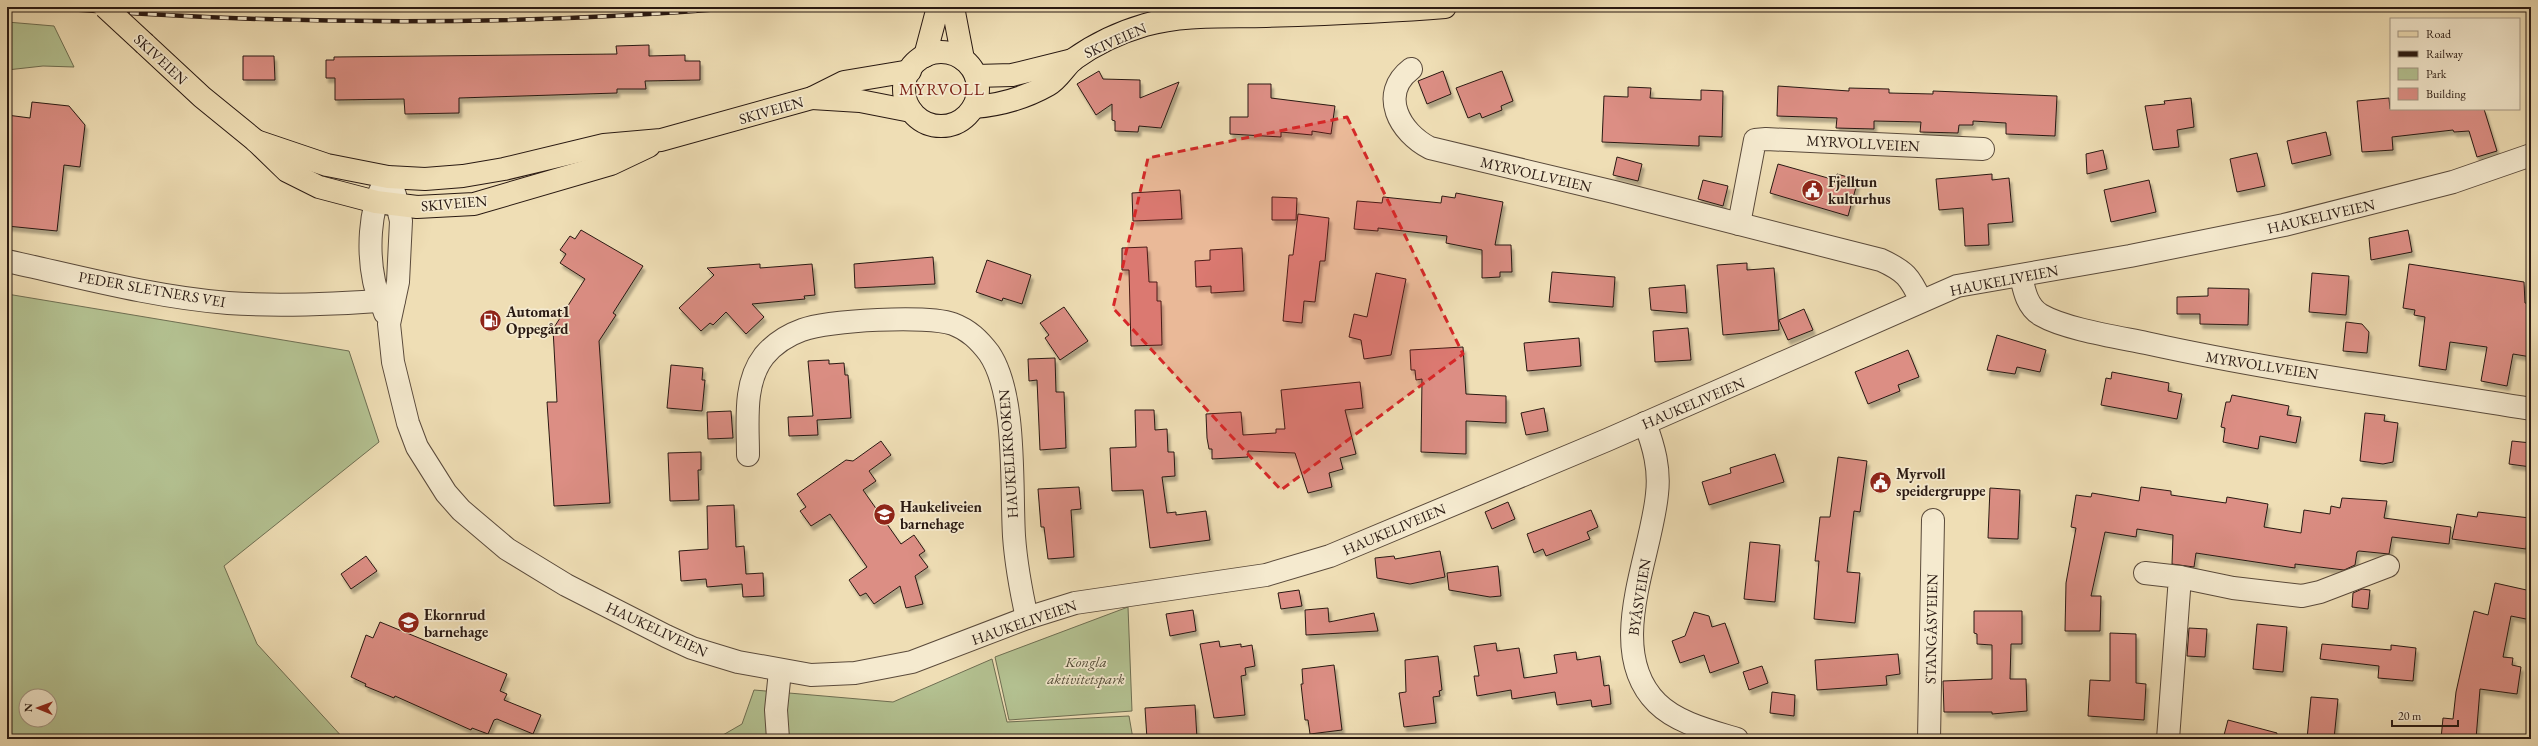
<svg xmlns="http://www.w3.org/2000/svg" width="2538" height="746" viewBox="0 0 2538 746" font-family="'EB Garamond',serif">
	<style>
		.green { fill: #b4c292; stroke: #6e6e52; fill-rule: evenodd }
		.building { fill: #dc8e84; stroke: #291912; filter: url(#shadow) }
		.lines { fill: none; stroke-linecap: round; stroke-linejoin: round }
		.minor-casing { stroke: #5a4a3b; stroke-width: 24 }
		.major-casing { stroke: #291912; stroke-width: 24 }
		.minor { stroke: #f5eacf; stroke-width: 22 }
		.major { stroke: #efdeb5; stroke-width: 22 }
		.rail-casing { stroke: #291912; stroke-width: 4.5 }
		.rail { stroke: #f5eacf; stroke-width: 3; stroke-dasharray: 9; stroke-linecap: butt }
		.major-bridge-casing { stroke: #291912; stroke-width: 24; stroke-linecap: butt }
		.major-bridge { stroke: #efdeb5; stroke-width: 22 }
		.marked { fill: #d62828; fill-opacity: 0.2; stroke: #d62828; stroke-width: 3; stroke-dasharray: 8 5; stroke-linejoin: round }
		.labels { text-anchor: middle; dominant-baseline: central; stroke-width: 3.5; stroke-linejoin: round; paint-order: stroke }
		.street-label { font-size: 15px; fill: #291912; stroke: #f5eacf }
		.poi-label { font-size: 15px; font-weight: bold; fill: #291912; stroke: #f5eacf; text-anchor: start }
		.park-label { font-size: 15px; font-style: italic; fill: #534c38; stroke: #f5eacf }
		.quarter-label { font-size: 17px; letter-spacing: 1px; fill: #7a1f14; stroke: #f5eacf }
	</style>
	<defs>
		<filter id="shadow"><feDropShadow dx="2.5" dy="4.5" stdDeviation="1" flood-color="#0004"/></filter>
	</defs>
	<rect width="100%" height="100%" fill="#efdeb5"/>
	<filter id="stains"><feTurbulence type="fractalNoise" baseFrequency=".005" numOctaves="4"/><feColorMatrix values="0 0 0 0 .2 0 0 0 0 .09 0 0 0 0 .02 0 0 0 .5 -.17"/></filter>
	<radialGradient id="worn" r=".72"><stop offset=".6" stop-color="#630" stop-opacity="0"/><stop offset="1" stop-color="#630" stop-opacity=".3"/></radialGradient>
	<g class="green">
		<path d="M7 22 54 26 74 67 43 66 7 70Z"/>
		<path d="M7 294 349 351 379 442 224 566 257 644 344 739H7ZM26 696H50V720H26Z"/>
		<path d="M1128 607 1132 711 1009 720 995 657Z"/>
		<path d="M992 659 1007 722 1129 716 1133 739H716L742 724 754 690 893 702Z"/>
	</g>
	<g class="building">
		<path d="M649 45V56L685 55V61H700V80L645 81 646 89H617V93L459 98V113L405 114 404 99 335 100V78H326V60H334V57L617 54 616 46Z"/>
		<path d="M243 56H274L275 80H243Z"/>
		<path d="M1099 71 1103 79 1140 80V98L1179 82 1161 128 1139 126 1138 132 1115 131V121L1112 120V104L1096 115 1077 84Z"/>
		<path d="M1443 71 1451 94 1427 104 1418 81Z"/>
		<path d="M1502 71 1513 101 1501 106 1502 110 1482 118 1480 113 1468 118 1456 88Z"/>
		<path d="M1248 84H1271V98L1335 106 1331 134 1312 131V135L1281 132V137L1230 134V117H1248Z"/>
		<path d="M1778 86 1849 91V88L1889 89V93L1933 94V91L2057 96 2055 136 2006 134V123L1973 121V125H1959L1958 133 1920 132 1921 122 1874 121V129L1836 128 1837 118 1777 116Z"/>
		<path d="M1628 87 1651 88 1650 98 1701 100V90L1723 91 1722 137 1699 136V146L1602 142 1604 96 1628 97Z"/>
		<path d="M2191 98 2194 127 2177 130 2179 147 2153 150 2145 106 2165 104 2164 101Z"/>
		<path d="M2389 98 2390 109H2484L2497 151 2477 157 2469 131 2454 132 2453 130 2392 137 2393 150 2362 152 2357 101Z"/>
		<path d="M32 102 69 106 85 125 80 167 64 165 57 231 7 226V115L30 118Z"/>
		<path d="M2326 132 2331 155 2292 164 2287 141Z"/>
		<path d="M2103 150 2107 169 2087 174 2086 154Z"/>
		<path d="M2257 153 2265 186 2237 192 2230 159Z"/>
		<path d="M1617 157 1642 164 1638 181 1613 175Z"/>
		<path d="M1778 164 1835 180 1837 174 1858 180 1848 216 1770 193Z"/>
		<path d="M1992 174V180L2009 178 2013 222 1988 224 1989 245 1965 246 1963 208 1939 210 1936 179Z"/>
		<path d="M1703 180 1728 186 1723 206 1698 199Z"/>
		<path d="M2149 180 2156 212 2111 222 2104 190Z"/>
		<path d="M1180 190 1182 219 1133 221 1132 193Z"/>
		<path d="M1456 193 1503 202 1495 245H1511L1512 272H1500V277L1482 278V250L1446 243 1447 236 1378 228V231L1354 229 1357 201 1382 203 1383 197 1441 203 1442 196 1455 198Z"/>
		<path d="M1272 197 1297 198 1296 220H1272Z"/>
		<path d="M1298 214 1329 218 1325 261H1320L1315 302 1304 301 1302 323 1283 321 1289 255H1293Z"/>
		<path d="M581 230 643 266 613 313 616 315 599 341 610 503 554 506 547 402H557L553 329 585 279 560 263 566 254 560 250 570 236 575 239Z"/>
		<path d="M2408 230 2412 252 2371 260 2369 238Z"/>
		<path d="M1147 247 1149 282H1157V301H1161L1162 345 1131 346 1129 270H1122V248Z"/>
		<path d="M1242 248 1244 291 1211 293V286L1196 287 1195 261 1210 260V250Z"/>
		<path d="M933 257 935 284 855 288 854 264Z"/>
		<path d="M987 260 1031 275 1022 304 1003 298 1002 301 976 292Z"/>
		<path d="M1747 263V270L1774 268 1779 330 1723 335 1717 265Z"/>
		<path d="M760 264V268L812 264 815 295 804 296 805 299 752 304 764 317 746 334 726 312 713 325 710 323 701 331 679 308 714 275 707 268Z"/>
		<path d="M2409 264 2524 282 2525 303 2531 304V357L2513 354 2507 386 2481 381 2487 347 2450 342 2446 370 2419 366 2425 317 2414 315 2415 310 2403 308Z"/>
		<path d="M1552 272 1615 277 1613 307 1549 302Z"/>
		<path d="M1376 273 1406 279 1391 355 1364 359 1361 340 1349 337 1354 314 1367 317Z"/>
		<path d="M2312 273 2349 276 2346 315 2309 312Z"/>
		<path d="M1685 285 1687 313 1651 310 1649 288Z"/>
		<path d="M2208 288 2249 289 2248 325 2200 324V314H2177V297L2208 296Z"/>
		<path d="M1064 307 1088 341 1060 360 1045 338 1049 335 1040 323Z"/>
		<path d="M1804 309 1813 330 1788 340 1779 320Z"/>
		<path d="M2346 322 2362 324 2369 332 2367 353 2343 351Z"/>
		<path d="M1688 328 1691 360 1655 362 1653 331Z"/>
		<path d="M1997 335 2046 350 2040 372 2017 367 2015 374 1987 370Z"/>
		<path d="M1579 338 1581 366 1527 371 1524 343Z"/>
		<path d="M1463 347 1466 394 1506 396V423L1466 421V454L1421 452 1422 379 1416 380 1415 370H1411L1410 350Z"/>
		<path d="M1908 350 1919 377 1898 385 1900 391 1868 404 1855 372Z"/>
		<path d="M1055 358 1056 392H1064L1066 448 1040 450 1037 380 1029 381 1028 359Z"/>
		<path d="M829 360V364L844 363 845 375H848L851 418 817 420 818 435 789 436 788 417 813 416 808 361Z"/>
		<path d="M671 365 703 368 702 380H705L702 411 667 408Z"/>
		<path d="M2112 372 2169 383 2168 391 2182 394 2177 419 2101 405 2106 378 2111 379Z"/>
		<path d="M1360 382 1363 408 1345 410 1356 454 1340 458 1343 469 1329 473 1332 487 1308 493 1295 453 1248 451V457L1212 459V449H1209L1207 438 1206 414 1241 412 1243 435 1276 433V429H1285L1281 390Z"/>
		<path d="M2232 395 2289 406 2287 415 2301 417 2296 443 2260 436 2258 449 2223 442 2225 428 2221 427 2226 402H2230Z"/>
		<path d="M1544 408 1548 431 1526 435 1521 413Z"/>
		<path d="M1135 410H1154L1155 430 1167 429 1168 452H1174L1175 476 1162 477 1167 513 1176 512V515L1206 511 1210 540 1150 548 1143 490 1112 491 1110 448 1136 447Z"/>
		<path d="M731 411 733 438 708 439 707 412Z"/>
		<path d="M2365 413 2385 415 2384 421 2398 423 2393 462 2383 464 2360 461Z"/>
		<path d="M881 441 891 455 869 471 876 481 863 490 901 544 914 535 925 551 919 555 928 567 915 576 923 604 906 608 900 586 874 604 866 593 860 596 849 580 867 567 830 514 811 526 800 511 806 507 797 494 846 460 853 461Z"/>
		<path d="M2512 441 2531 443V467L2509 464Z"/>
		<path d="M701 452V470H698L699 500 670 501 668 453Z"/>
		<path d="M1775 454 1784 482 1709 505 1702 482 1731 473 1730 468Z"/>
		<path d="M1838 457 1867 461 1860 512 1854 511 1847 572 1860 573 1855 623 1814 619 1819 561H1815L1820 517H1830Z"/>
		<path d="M1079 487 1081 509 1071 510 1074 557 1048 559 1044 527H1041L1038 489Z"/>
		<path d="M2141 487 2171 491V495L2226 503 2227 497 2268 504 2264 527 2301 533 2304 510 2330 514 2331 506 2340 508 2342 498 2387 501 2384 518 2451 527 2449 544 2392 537 2389 554 2359 551 2357 552 2355 565 2344 570 2295 564V568L2196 553 2194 567 2172 564 2173 535 2137 529 2136 537 2105 532 2091 596H2101L2100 631H2065L2066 583 2076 528 2071 527 2076 495 2091 497 2092 493 2139 501Z"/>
		<path d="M1990 488 2020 490 2018 539 1988 538Z"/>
		<path d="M1508 502 1515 519 1492 529 1485 512Z"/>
		<path d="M734 505 736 547 744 546 746 574 763 573 764 596 743 597 742 584 707 587 706 579 681 581 679 551 708 549 707 506Z"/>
		<path d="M1591 510 1598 527 1587 532 1590 539 1546 556 1543 549 1534 553 1527 534Z"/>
		<path d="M2478 512 2530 518 2526 549 2452 539 2457 514 2477 517Z"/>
		<path d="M1750 542 1780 545 1775 602 1744 599Z"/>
		<path d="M1440 551 1445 577 1410 584 1377 578 1375 558 1394 556 1395 559Z"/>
		<path d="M366 556 377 571 351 589 341 574Z"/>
		<path d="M1498 566 1501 596 1490 597 1449 590 1447 573Z"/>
		<path d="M2495 583 2531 591V620L2511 616 2503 657 2513 658 2512 665 2521 667 2517 694 2480 689 2476 739H2441L2443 718 2453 719 2456 692 2474 611 2488 615Z"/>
		<path d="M2362 589 2370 590 2368 609 2352 607 2353 593Z"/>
		<path d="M1299 590 1302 606 1281 609 1278 593Z"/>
		<path d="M1328 608 1329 622 1374 613 1378 631 1306 635 1305 610Z"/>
		<path d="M1193 610 1196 631 1170 636 1166 614Z"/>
		<path d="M1974 611H2022V644H2011L2010 679H2026L2027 711 1992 714V712H1944L1943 681 1992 679V645L1977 644V634L1974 633Z"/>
		<path d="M1694 612 1709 616 1712 627 1725 623 1739 663 1710 673 1704 655 1680 663 1672 641 1685 636Z"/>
		<path d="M380 622 507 674 500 691 507 694 504 700 541 715 533 734 497 719 494 720 488 734 472 728 471 730 395 696 394 698 365 686 366 684 351 677 366 635 373 638Z"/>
		<path d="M2257 624 2287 627 2283 672 2253 669Z"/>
		<path d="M2189 628 2207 629 2205 657 2187 656Z"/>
		<path d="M2110 633 2136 634V683L2146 684 2144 720 2088 716 2090 680 2110 681Z"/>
		<path d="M1219 641 1220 647 1241 644V647L1252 645 1255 666 1245 668 1246 675 1241 676 1245 715 1214 718 1200 644Z"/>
		<path d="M1496 643 1497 651 1519 648 1524 678 1557 673 1554 655 1576 652 1577 660 1600 656 1604 686 1609 685 1611 704 1592 707 1591 700 1557 705 1555 692 1512 699 1511 690 1477 696 1474 676H1479L1474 646Z"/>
		<path d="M2322 644 2391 650V645L2416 648 2413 681 2378 678 2379 666 2320 659Z"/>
		<path d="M1898 654 1900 674 1886 676 1887 685 1817 690 1815 660Z"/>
		<path d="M1438 656 1442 690 1439 691 1440 696 1433 697 1436 723 1404 727 1399 693 1406 692 1405 660Z"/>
		<path d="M1334 665 1342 730 1310 734 1308 720H1305L1301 684H1303L1302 669Z"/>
		<path d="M1762 666 1768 683 1749 690 1743 672Z"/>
		<path d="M1772 692 1795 695 1794 716 1770 713Z"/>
		<path d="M2311 697 2338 699 2334 739H2307Z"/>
		<path d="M1195 705 1197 739H1147L1145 708Z"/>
		<path d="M2228 720 2277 733 2276 739H2223Z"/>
	</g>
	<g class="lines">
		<defs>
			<g id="minor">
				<path d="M1411 69C1378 94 1400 133 1430 148L1614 192 1881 260C1905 271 1910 277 1921 301"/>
				<path d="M388 177 395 195 401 221 398 282 389 324 393 362 408 423 417 447 446 493 461 510 507 549 566 585 666 636 692 648 738 662 811 675 855 673 912 662 1027 618 1075 603 1266 575 1330 556 1607 440 1957 286 2130 256 2284 225 2453 182 2531 155"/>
				<path d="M383 185C369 211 368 252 374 281 376 292 382 303 385 313"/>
				<path d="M1739 224 1755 140 1766 139 1983 149"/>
				<path d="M7 261C80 277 153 297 228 303 283 307 339 304 394 300"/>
				<path d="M2021 276C2024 290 2027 307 2041 315 2065 329 2117 337 2146 343 2273 371 2403 388 2531 409"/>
				<path d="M1645 423C1654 447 1660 469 1657 494 1651 558 1604 650 1657 703 1677 723 1711 731 1737 739"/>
				<path d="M748 455C748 422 743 383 764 356 774 344 788 335 802 330 828 320 928 315 953 324 969 330 979 340 989 353 1017 394 1011 485 1014 536 1016 564 1021 591 1027 618"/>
				<path d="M2145 573 2180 577 2168 739"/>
				<path d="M2180 577 2233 588 2302 596 2320 592 2388 566"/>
				<path d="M778 739 776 710 780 671"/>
				<path d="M1929 739 1933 520"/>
			</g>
			<g id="major">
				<path d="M953 7 963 59"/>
				<path d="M145 44 202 97 256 141 287 171 319 187 376 202 417 207 474 204 611 164 649 146"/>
				<circle cx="941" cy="89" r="37"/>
				<path d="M925 56 938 7"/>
				<path d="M976 76 1012 75 1073 60"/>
				<path d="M812 98 860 101 911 111"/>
				<path d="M974 107C1000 105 1025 98 1048 85 1059 79 1065 66 1074 59 1095 44 1121 32 1145 25 1183 14 1226 17 1266 16 1326 14 1385 12 1445 7"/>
				<path d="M256 141 327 165 388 177 425 179 463 176 504 169 604 145 661 140 812 98 844 82 910 71"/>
			</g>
		</defs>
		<use href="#minor" class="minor-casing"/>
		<use href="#major" class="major-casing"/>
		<use href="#minor" class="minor"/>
		<use href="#major" class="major"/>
		<defs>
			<path id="rail" d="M40 7C274 25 512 27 746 7"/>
		</defs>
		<use href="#rail" class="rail-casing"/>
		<use href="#rail" class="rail"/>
		<defs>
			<path id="major-bridge" d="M105 7 145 44"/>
		</defs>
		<use href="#major-bridge" class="major-bridge-casing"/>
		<use href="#major-bridge" class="major-bridge"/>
	</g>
	<path class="marked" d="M1347 117 1463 354 1281 490 1113 308 1148 158Z"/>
	<defs>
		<symbol id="civic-disc" viewBox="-11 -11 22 22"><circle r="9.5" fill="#8f2418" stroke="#f5eacf"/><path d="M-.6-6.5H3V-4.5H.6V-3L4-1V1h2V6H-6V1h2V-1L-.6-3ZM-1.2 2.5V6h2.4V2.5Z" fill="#fff"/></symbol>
		<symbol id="fuel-disc" viewBox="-11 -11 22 22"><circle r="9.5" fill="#8f2418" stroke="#f5eacf"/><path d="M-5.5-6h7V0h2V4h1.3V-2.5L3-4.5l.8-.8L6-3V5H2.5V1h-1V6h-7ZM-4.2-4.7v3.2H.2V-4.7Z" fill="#fff"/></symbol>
		<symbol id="school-disc" viewBox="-11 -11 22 22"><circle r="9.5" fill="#8f2418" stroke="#f5eacf"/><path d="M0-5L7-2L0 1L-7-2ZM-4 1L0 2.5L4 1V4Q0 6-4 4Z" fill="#fff"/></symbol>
	</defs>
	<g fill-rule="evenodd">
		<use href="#civic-disc" x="1800" y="178" width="25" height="25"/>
		<use href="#fuel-disc" x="478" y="308" width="25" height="25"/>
		<use href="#civic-disc" x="1868" y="470" width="25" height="25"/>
		<use href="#school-disc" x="872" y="502" width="25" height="25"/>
		<use href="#school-disc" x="396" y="610" width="25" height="25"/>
	</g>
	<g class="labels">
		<g class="street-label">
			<text transform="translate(1115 40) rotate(-24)">SKIVEIEN</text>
			<text transform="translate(161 59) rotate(43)">SKIVEIEN</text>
			<text transform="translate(771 110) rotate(-16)">SKIVEIEN</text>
			<text transform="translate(1863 143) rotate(3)">MYRVOLLVEIEN</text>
			<text transform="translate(1536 174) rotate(13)">MYRVOLLVEIEN</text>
			<text transform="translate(454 203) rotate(-5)">SKIVEIEN</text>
			<text transform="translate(2321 216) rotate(-13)">HAUKELIVEIEN</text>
			<text transform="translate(2004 280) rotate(-11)">HAUKELIVEIEN</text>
			<text transform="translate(152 289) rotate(10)">PEDER SLETNERS VEI</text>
			<text transform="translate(2262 365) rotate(9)">MYRVOLLVEIEN</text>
			<text transform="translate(1693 403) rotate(-23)">HAUKELIVEIEN</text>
			<text transform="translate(1008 454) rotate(-94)">HAUKELIKROKEN</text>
			<text transform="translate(1394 529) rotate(-23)">HAUKELIVEIEN</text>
			<text transform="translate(1639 597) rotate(-81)">BYÅSVEIEN</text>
			<text transform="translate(1024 622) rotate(-19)">HAUKELIVEIEN</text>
			<text transform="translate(657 629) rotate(25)">HAUKELIVEIEN</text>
			<text transform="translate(1931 629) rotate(-89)">STANGÅSVEIEN</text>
		</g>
		<g class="poi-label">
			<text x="1828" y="181">Fjelltun<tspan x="1828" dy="17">kulturhus</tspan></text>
			<text x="506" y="311">Automat1<tspan x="506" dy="17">Oppegård</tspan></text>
			<text x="1896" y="473">Myrvoll<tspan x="1896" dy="17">speidergruppe</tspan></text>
			<text x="900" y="506">Haukeliveien<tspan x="900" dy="17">barnehage</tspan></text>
			<text x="424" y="614">Ekornrud<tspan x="424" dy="17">barnehage</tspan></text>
		</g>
		<g class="park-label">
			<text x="1086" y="661">Kongla<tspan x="1086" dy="17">aktivitetspark</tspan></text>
		</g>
		<g class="quarter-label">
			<text x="942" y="89">MYRVOLL</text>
		</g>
	</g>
	<rect width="2538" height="746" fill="none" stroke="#efdeb5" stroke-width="24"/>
	<rect x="8" y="8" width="2522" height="730" fill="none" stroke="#291912" stroke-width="2"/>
	<rect x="12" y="12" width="2514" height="722" fill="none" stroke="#291912"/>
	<rect x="2390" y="18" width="130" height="92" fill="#f5eacf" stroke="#a39683"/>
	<rect x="2398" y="31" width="20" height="6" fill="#efdeb5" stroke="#a39683"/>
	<text x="2426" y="38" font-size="12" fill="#291912">Road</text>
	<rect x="2398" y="51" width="20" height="6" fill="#291912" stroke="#a39683"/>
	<text x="2426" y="58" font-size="12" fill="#291912">Railway</text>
	<rect x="2398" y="68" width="20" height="12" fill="#b4c292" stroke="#a39683"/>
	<text x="2426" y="78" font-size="12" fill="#291912">Park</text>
	<rect x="2398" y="88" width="20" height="12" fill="#dc8e84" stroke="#a39683"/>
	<text x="2426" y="98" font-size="12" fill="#291912">Building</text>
	<g transform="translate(38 708) rotate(271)"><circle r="19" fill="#f5eacf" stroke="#a39683"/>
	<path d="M0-3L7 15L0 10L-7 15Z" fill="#8f2418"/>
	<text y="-6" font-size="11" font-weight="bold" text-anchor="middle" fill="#291912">N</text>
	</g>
	<path d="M2392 720v6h66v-6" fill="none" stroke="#291912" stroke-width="2"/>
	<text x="2398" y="720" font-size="12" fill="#291912" stroke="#f5eacf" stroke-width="3" paint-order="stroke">20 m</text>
	<rect width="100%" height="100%" filter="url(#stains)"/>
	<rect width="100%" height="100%" fill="url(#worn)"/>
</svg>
